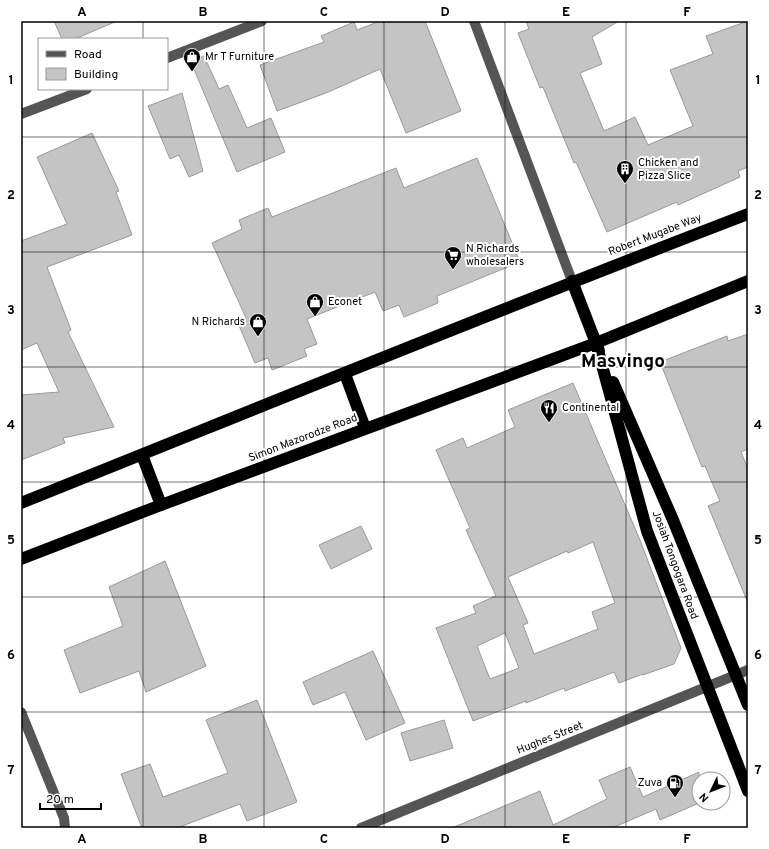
<svg xmlns="http://www.w3.org/2000/svg" width="769" height="849" viewBox="0 0 769 849" font-family="Overpass,sans-serif">
	<style>
		.building { fill: #c4c4c4; stroke: #999; fill-rule: evenodd }
		.lines { fill: none; stroke-linecap: round; stroke-linejoin: round }
		.minor { stroke: #555; stroke-width: 10 }
		.highway { stroke: #000; stroke-width: 12 }
		.grid { fill: none; stroke: #000; stroke-width: 1; stroke-opacity: 0.55 }
		.labels { text-anchor: middle; dominant-baseline: central; stroke-width: 4; stroke-linejoin: round; paint-order: stroke }
		.poi-label { font-size: 11px; fill: #000; stroke: #fff; text-anchor: start }
		.street-label { font-size: 11px; fill: #000; stroke: #fff }
		.town-label { font-size: 19px; font-weight: bold; fill: #000; stroke: #fff }
		.neatline { fill: none; stroke: #000; stroke-width: 1.5 }
		.grid-label { font-size: 13px; text-anchor: middle; font-weight: bold; fill: #000 }
	</style>
	<rect width="100%" height="100%" fill="#fff"/>
	<g class="building">
		<path d="M54 21H117L75 39H62Z"/>
		<path d="M380 21H425L461 111 406 133 380 69 326 93 277 111 260 65 324 42 321 36 354 22 357 30Z"/>
		<path d="M526 21H619L592 37 602 64 580 73 604 131 635 117 648 145 693 126 670 70 713 54 706 36 748 21V167L738 171 740 177 678 205 677 202 607 232 576 162 574 163 543 87 540 88 518 33 529 29Z"/>
		<path d="M204 56 219 89 228 85 247 128 271 118 285 152 237 172 191 62Z"/>
		<path d="M182 93 203 171 189 177 179 155 170 159 148 106Z"/>
		<path d="M92 133 119 191 116 192 132 235 47 267 71 330 68 332 114 427 63 438 65 443 21 460V395L59 392 37 343 21 350V241L67 224 37 157Z"/>
		<path d="M477 158 520 262 437 296 438 303 404 317 399 305 383 311 375 292 307 319 317 344 304 349 307 356 272 370 268 358 255 363 237 321 246 318 212 243 242 229 239 220 268 208 272 217 396 168 404 188Z"/>
		<path d="M748 334V449L741 452 748 469V603L708 506 720 501 705 466 702 467 660 362 727 336 728 341Z"/>
		<path d="M573 383 640 540 681 648 674 664 643 675V674L619 683 614 672 565 691 564 688 526 703V701L473 721 436 628 476 613 473 606 496 596 466 530 470 528 436 450 463 438 467 448 515 427 508 410ZM593 542 615 603 592 612 598 629 534 654 523 625 528 623 508 577 567 551 568 553ZM505 633 519 668 490 679 477 646Z"/>
		<path d="M361 526 372 549 331 569 319 545Z"/>
		<path d="M165 561 206 666 146 692 139 671 80 693 64 650 123 626 109 587Z"/>
		<path d="M373 651 405 723 366 740 345 692 313 705 303 682Z"/>
		<path d="M257 700 297 802 247 821 240 804 177 828H142L121 774 150 764 163 797 228 773 206 720Z"/>
		<path d="M444 720 453 748 410 761 401 733Z"/>
		<path d="M630 767 643 797 699 772V803L660 820 656 809 612 828H452L540 791 553 825 607 799 599 780Z"/>
	</g>
	<g class="lines">
		<g class="minor">
			<path d="M474 21 572 281"/>
			<path d="M167 58 262 21"/>
			<path d="M21 114 87 89"/>
			<path d="M21 712 64 818 65 828"/>
			<path d="M361 828 748 670"/>
		</g>
		<g class="highway">
			<path d="M572 281 599 351"/>
			<path d="M596 343 647 531 748 791"/>
			<path d="M345 374 365 428"/>
			<path d="M613 382 673 520 748 705"/>
			<path d="M142 455 161 505"/>
			<path d="M21 503C263 406 505 307 748 214"/>
			<path d="M21 559 161 505 596 343 748 281"/>
		</g>
	</g>
	<path class="grid" d="M143 21V39M264 21V828M384 21V828M505 21V828M626 21V828M143 89V828M21 137H748M21 252H748M21 367H748M21 482H748M21 597H748M21 712H748"/>
	<defs>
		<symbol id="shop-pin" viewBox="-11 -11 22 30"><path d="M0 17L-7.5 6A9.5 9.5 0 1 1 7.5 6Z" fill="#000" stroke="#fff"/><path d="M-5-2.5h2.3a2.7 3.5 0 0 1 5.4 0H5L5.5 6h-11ZM-1.5-2.5h3a1.5 2.3 0 0 0-3 0Z" fill="#fff"/></symbol>
		<symbol id="building-pin" viewBox="-11 -11 22 30"><path d="M0 17L-7.5 6A9.5 9.5 0 1 1 7.5 6Z" fill="#000" stroke="#fff"/><path d="M-4-6H4V6H1V3H-1V6H-4ZM-2.5-4.3h1.7v1.8h-1.7ZM.8-4.3h1.7v1.8H.8ZM-2.5-1h1.7V.8h-1.7ZM.8-1h1.7V.8H.8Z" fill="#fff"/></symbol>
		<symbol id="supermarket-pin" viewBox="-11 -11 22 30"><path d="M0 17L-7.5 6A9.5 9.5 0 1 1 7.5 6Z" fill="#000" stroke="#fff"/><path d="M-6-5.5h2.5l.6 2H6L4.5 2H-2.5L-4.4-4H-6ZM-1.5 3.2a1.3 1.3 0 1 0 .1 0ZM3 3.2a1.3 1.3 0 1 0 .1 0Z" fill="#fff"/></symbol>
		<symbol id="restaurant-pin" viewBox="-11 -11 22 30"><path d="M0 17L-7.5 6A9.5 9.5 0 1 1 7.5 6Z" fill="#000" stroke="#fff"/><path d="M-5-6h1v4h1v-4h1v4h1v-4h1v5L-1.5 .5V6h-2V.5L-5-1ZM5-6V6H3V1.5H1.5Q1.5-4 5-6Z" fill="#fff"/></symbol>
		<symbol id="fuel-pin" viewBox="-11 -11 22 30"><path d="M0 17L-7.5 6A9.5 9.5 0 1 1 7.5 6Z" fill="#000" stroke="#fff"/><path d="M-5.5-6h7V0h2V4h1.3V-2.5L3-4.5l.8-.8L6-3V5H2.5V1h-1V6h-7ZM-4.2-4.7v3.2H.2V-4.7Z" fill="#fff"/></symbol>
	</defs>
	<g fill-rule="evenodd">
		<use href="#shop-pin" x="182" y="47" width="20" height="27"/>
		<use href="#building-pin" x="615" y="159" width="20" height="27"/>
		<use href="#supermarket-pin" x="443" y="245" width="20" height="27"/>
		<use href="#shop-pin" x="305" y="292" width="20" height="27"/>
		<use href="#shop-pin" x="248" y="312" width="20" height="27"/>
		<use href="#restaurant-pin" x="539" y="398" width="20" height="27"/>
		<use href="#fuel-pin" x="665" y="773" width="20" height="27"/>
	</g>
	<g class="labels">
		<g class="poi-label">
			<text x="205" y="57">Mr T Furniture</text>
			<text x="638" y="163">Chicken and<tspan x="638" dy="13">Pizza Slice</tspan></text>
			<text x="466" y="249">N Richards<tspan x="466" dy="13">wholesalers</tspan></text>
			<text x="328" y="302">Econet</text>
			<text x="245" y="322" text-anchor="end">N Richards</text>
			<text x="562" y="408">Continental</text>
			<text x="662" y="783" text-anchor="end">Zuva</text>
		</g>
		<g class="street-label">
			<text transform="translate(655 235) rotate(-21)">Robert Mugabe Way</text>
			<text transform="translate(303 438) rotate(-21)">Simon Mazorodze Road</text>
			<text transform="translate(675 565) rotate(70)">Josiah Tongogara Road</text>
			<text transform="translate(550 738) rotate(-22)">Hughes Street</text>
		</g>
		<g class="town-label">
			<text x="623" y="362">Masvingo</text>
		</g>
	</g>
	<rect width="769" height="849" fill="none" stroke="#ffffff" stroke-width="44"/>
	<rect x="38" y="38" width="130" height="52" fill="#ffffff" stroke="#999999"/>
	<rect x="46" y="51" width="20" height="6" fill="#555555" stroke="#999999"/>
	<text x="74" y="58" font-size="12" fill="#000000">Road</text>
	<rect x="46" y="68" width="20" height="12" fill="#c4c4c4" stroke="#999999"/>
	<text x="74" y="78" font-size="12" fill="#000000">Building</text>
	<g transform="translate(711 791) rotate(227)"><circle r="19" fill="#ffffff" stroke="#999999"/>
	<path d="M0-3L7 15L0 10L-7 15Z" fill="#000000"/>
	<text y="-6" font-size="11" font-weight="bold" text-anchor="middle" fill="#000000">N</text>
	</g>
	<path d="M40 803v6h61v-6" fill="none" stroke="#000000" stroke-width="2"/>
	<text x="46" y="803" font-size="12" fill="#000000" stroke="#ffffff" stroke-width="3" paint-order="stroke">20 m</text>
	<rect x="22" y="22" width="725" height="805" class="neatline"/>
	<g class="grid-label">
		<text x="82" y="16">A</text>
		<text x="203" y="16">B</text>
		<text x="324" y="16">C</text>
		<text x="445" y="16">D</text>
		<text x="566" y="16">E</text>
		<text x="687" y="16">F</text>
		<text x="11" y="84">1</text>
		<text x="758" y="84">1</text>
		<text x="11" y="199">2</text>
		<text x="758" y="199">2</text>
		<text x="11" y="314">3</text>
		<text x="758" y="314">3</text>
		<text x="11" y="429">4</text>
		<text x="758" y="429">4</text>
		<text x="11" y="544">5</text>
		<text x="758" y="544">5</text>
		<text x="11" y="659">6</text>
		<text x="758" y="659">6</text>
		<text x="11" y="774">7</text>
		<text x="758" y="774">7</text>
		<text x="82" y="843">A</text>
		<text x="203" y="843">B</text>
		<text x="324" y="843">C</text>
		<text x="445" y="843">D</text>
		<text x="566" y="843">E</text>
		<text x="687" y="843">F</text>
	</g>
</svg>
